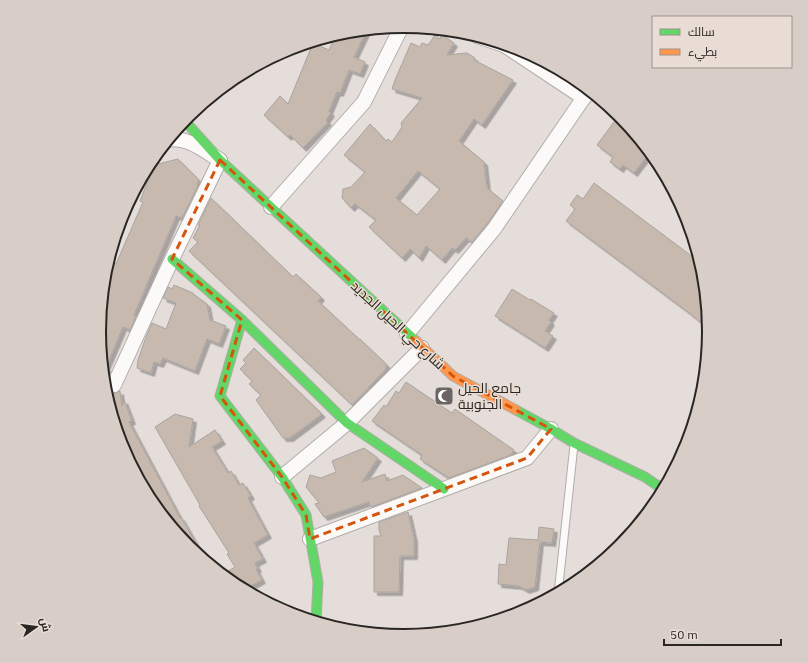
<svg xmlns="http://www.w3.org/2000/svg" width="808" height="663" viewBox="0 0 808 663" font-family="'IBM Plex Sans',Cairo,sans-serif">
	<style>
		.building { fill: #c8b9ae; stroke: #a9a4a1; fill-rule: evenodd; filter: url(#shadow) }
		.lines { fill: none; stroke-linecap: round; stroke-linejoin: round }
		.lane-casing { stroke: #b2adaa; stroke-width: 9 }
		.street-casing { stroke: #b2adaa; stroke-width: 16 }
		.fast-casing { stroke: #b2adaa; stroke-width: 11 }
		.slow-casing { stroke: #b2adaa; stroke-width: 11 }
		.lane { stroke: #fbfaf9; stroke-width: 7 }
		.street { stroke: #fbfaf9; stroke-width: 14 }
		.fast { stroke: #63d668; stroke-width: 9 }
		.slow { stroke: #ff974d; stroke-width: 9 }
		.marked { fill: none; stroke: #d5540e; stroke-width: 3; stroke-dasharray: 8 5; stroke-linejoin: round }
		.labels { text-anchor: middle; dominant-baseline: central; stroke-width: 3; stroke-linejoin: round; paint-order: stroke }
		.street-label { font-size: 14px; fill: #2a2623; stroke: #e8dcd5 }
		.poi-label { font-size: 14px; fill: #2a2623; stroke: #e8dcd5; text-anchor: start }
		.rim { fill: none; stroke: #2a2623; stroke-width: 2 }
	</style>
	<defs>
		<filter id="shadow"><feDropShadow dx="3.5" dy="3.5" stdDeviation="0" flood-color="#0004"/></filter>
	</defs>
	<rect width="100%" height="100%" fill="#e4ddd9"/>
	<g class="building">
		<path d="M367 30 354 57 365 62 360 74 349 70 340 93 337 92 329 111 331 113 326 120 328 122 303 148 290 135 288 137 264 115 280 96 288 104 313 43 329 50 336 35 345 32Z"/>
		<path d="M435 35 440 39 442 35 454 43 447 55 467 53 475 58 474 60 513 80 482 125 474 119 459 141 484 162 487 188 503 201 487 224 472 242 466 238 455 250 452 248 442 260 426 246 419 258 410 249 402 258 369 227 376 220 355 204 351 208 342 198 343 189 351 187 365 172 344 155 370 124 386 141 388 139 392 142 402 127 401 123 422 98 392 89 395 80 411 43 420 47 422 43 428 45ZM418 171 440 189 417 215 396 198Z"/>
		<path d="M619 115 650 152 634 173 623 165 620 169 610 162 613 157 597 145Z"/>
		<path d="M178 159 199 180 197 185 198 186 182 218 176 216 134 315 136 316 130 330 123 327 104 372 111 371 108 377 103 378 98 331 103 286 113 262 116 264 143 202 140 201 154 165Z"/>
		<path d="M594 183 701 263 704 272 709 329 688 312 566 221 575 209 570 205 577 195 583 199Z"/>
		<path d="M211 198 293 277 296 274 321 297 318 301 360 340V339L386 364V369L352 405 189 251 198 242 193 238 200 225H198Z"/>
		<path d="M174 285 193 293V294L199 298 207 304 210 320 226 326 219 344 207 339 195 371 163 358 160 364 154 362 151 373 137 368 138 360 146 337 152 323 166 329 176 303 163 298 168 287 172 289Z"/>
		<path d="M512 289 530 300 531 299 554 313 549 320 551 322 545 331 553 336 545 348 495 316Z"/>
		<path d="M254 348 322 414 290 438H283L256 400 261 395 249 384 252 381 240 369 246 363 243 360Z"/>
		<path d="M406 382 452 413 455 409 514 450 511 455 449 478 420 459 422 455 372 421 384 405 386 407 396 391 399 393Z"/>
		<path d="M120 391 122 406 124 400 132 421 129 422 180 518 181 517 202 554 198 556 188 547 150 501 122 448 105 394 115 393Z"/>
		<path d="M175 414 193 419 189 447 215 430 222 441 212 447 228 473 231 471 239 485 243 483 251 496 248 498 268 535 254 543 263 559 255 563 258 569H256L262 580 243 590 234 585 222 575 235 567 227 554 229 553 199 506 200 505 155 427Z"/>
		<path d="M364 448 378 458 362 482 385 474 387 481 403 475 422 488 371 507 369 502 324 517 315 504 319 503 306 487 310 475 321 478 336 472 332 461Z"/>
		<path d="M408 512 414 539V556H400L399 592H374V536H381L379 530V522Z"/>
		<path d="M539 527 554 529 552 543 540 542 535 587 526 590 519 586 498 584 499 564 506 565 509 538 538 540Z"/>
	</g>
	<g class="lines">
		<defs>
			<path id="lane" d="M558 594 574 445"/>
			<g id="street">
				<path d="M477 36 504 45 584 98"/>
				<path d="M271 207 364 102 402 26"/>
				<path d="M407 334 494 229 589 90"/>
				<path d="M104 386 114 385 172 259 220 160C204 151 187 136 168 140"/>
				<path d="M282 477 347 423 422 348"/>
				<path d="M310 539 527 458 551 429"/>
			</g>
			<g id="fast">
				<path d="M184 120 220 160 416 341"/>
				<path d="M172 259 242 320 347 423 444 489"/>
				<path d="M242 320 220 396 282 477 306 515 318 582 316 622"/>
				<path d="M516 410 551 429 574 443 645 477 664 490"/>
			</g>
			<path id="slow" d="M416 341 453 376 516 410"/>
		</defs>
		<use href="#lane" class="lane-casing"/>
		<use href="#street" class="street-casing"/>
		<use href="#fast" class="fast-casing"/>
		<use href="#slow" class="slow-casing"/>
		<use href="#lane" class="lane"/>
		<use href="#street" class="street"/>
		<use href="#fast" class="fast"/>
		<use href="#slow" class="slow"/>
	</g>
	<path class="marked" d="M220 160 453 376 551 429 527 458 310 539 306 515 282 477 220 396 242 320 172 259Z"/>
	<defs>
		<symbol id="mosque-square" viewBox="-11 -11 22 22"><rect x="-9" y="-9" width="18" height="18" rx="4" fill="#6b6663" stroke="#e8dcd5"/><path d="M3.5-4.9A6 6 0 1 0 3.5 4.9A5 5 0 1 1 3.5-4.9Z" fill="#fff"/></symbol>
	</defs>
	<g fill-rule="evenodd">
		<use href="#mosque-square" x="433" y="385" width="22" height="22"/>
	</g>
	<g class="labels">
		<g class="street-label">
			<text transform="translate(398 325) rotate(43)">شارع حي الحيل الجديد</text>
		</g>
		<g class="poi-label">
			<text x="458" y="388">جامع الحيل<tspan x="458" dy="16">الجنوبية</tspan></text>
		</g>
	</g>
	<path d="M0 0H808V663H0ZM106 331a298 298 0 1 1 596 0a298 298 0 1 1-596 0Z" fill="#d9cdc7" fill-rule="evenodd"/>
	<path class="rim" d="M106 331a298 298 0 1 1 596 0a298 298 0 1 1-596 0Z"/>
	<rect x="652" y="16" width="140" height="52" fill="#e8dcd5" stroke="#9c938e"/>
	<rect x="660" y="29" width="20" height="6" fill="#63d668" stroke="#9c938e"/>
	<text x="688" y="36" font-size="12" fill="#2a2623">سالك</text>
	<rect x="660" y="49" width="20" height="6" fill="#ff974d" stroke="#9c938e"/>
	<text x="688" y="56" font-size="12" fill="#2a2623">بطيء</text>
	<g transform="translate(36 627) rotate(76)" stroke="#e8dcd5" stroke-width="3" paint-order="stroke">
	<path d="M0-3L7 15L0 10L-7 15Z" fill="#2a2623"/>
	<text y="-6" font-size="11" font-weight="bold" text-anchor="middle" fill="#2a2623">ش</text>
	</g>
	<path d="M664 639v6h117v-6" fill="none" stroke="#2a2623" stroke-width="2"/>
	<text x="670" y="639" font-size="12" fill="#2a2623" stroke="#e8dcd5" stroke-width="3" paint-order="stroke">50 m</text>
</svg>
